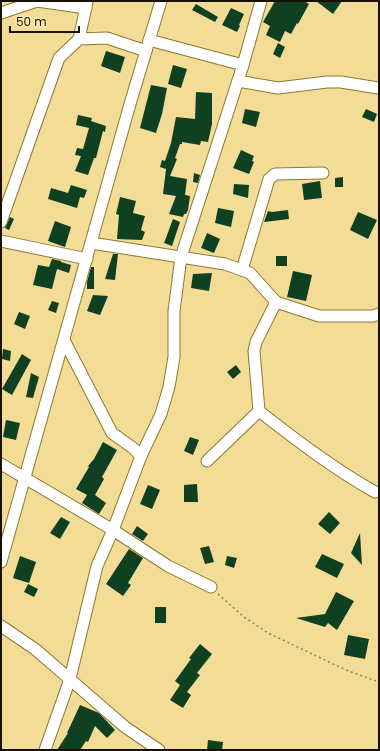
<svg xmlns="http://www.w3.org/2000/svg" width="380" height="751" viewBox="0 0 380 751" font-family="Poppins,sans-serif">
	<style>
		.building { fill: #104022 }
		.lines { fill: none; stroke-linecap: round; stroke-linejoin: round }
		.minor-casing { stroke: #8d7732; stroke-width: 13 }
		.path { stroke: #928153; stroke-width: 1.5; stroke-dasharray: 2 3; stroke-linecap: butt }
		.minor { stroke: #fff; stroke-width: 11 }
	</style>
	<rect width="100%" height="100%" fill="#f3dc95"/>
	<g class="building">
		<path d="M275 1H304L309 4 298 24 297 23 291 34 285 31 280 42 266 35 270 26 263 22Z"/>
		<path d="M316 1H342L333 14Z"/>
		<path d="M196 4 218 17 215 22 192 10Z"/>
		<path d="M231 8 244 14 239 25 240 26 237 32 222 25Z"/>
		<path d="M278 43 285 47 280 58 273 54Z"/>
		<path d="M106 51 125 57 120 73 101 66Z"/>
		<path d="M173 65 187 69 181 88 168 84Z"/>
		<path d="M151 85 167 88 162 114 156 133 140 128Z"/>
		<path d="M196 92 212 93V124L208 142 201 141 200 145 182 142V144H180L175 158 177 159 170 176 187 179 185 195 190 196 188 210 186 214H184L183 217 169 214 176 196 163 194 166 169 160 167 162 160 165 161 171 143 176 117 195 119Z"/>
		<path d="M245 109 260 112 256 127 242 123Z"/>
		<path d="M366 109 377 114 374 122 362 117Z"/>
		<path d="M78 115 92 118 91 121 106 126 105 132 103 131 96 158H94L88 175 75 171 81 156 75 155 77 148 83 149 89 128 76 125Z"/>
		<path d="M241 150 254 156 252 161 254 162 249 174 233 168Z"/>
		<path d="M194 173 200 175 198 183 193 182Z"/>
		<path d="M343 177V187H335V178Z"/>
		<path d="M320 181 322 198 304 200 302 184Z"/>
		<path d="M234 184 249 185 248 198 233 194Z"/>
		<path d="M71 185 87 190 84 198 80 197 77 208 48 199 51 188 68 193Z"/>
		<path d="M120 197 136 201 133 213 145 216 141 230 145 232 142 240 117 239 119 215 116 214Z"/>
		<path d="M218 208 234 211 231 227 215 223Z"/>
		<path d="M288 210 289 219 264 222 268 211 272 212Z"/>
		<path d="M358 212 377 220 368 239 350 230Z"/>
		<path d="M10 217 14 219 9 230 5 228Z"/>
		<path d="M173 219 180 222 172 246 164 243Z"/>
		<path d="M55 221 71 227 65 247 48 241Z"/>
		<path d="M207 233 220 239 214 253 201 248Z"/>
		<path d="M113 254H118L115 280 105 279Z"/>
		<rect x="276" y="256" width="11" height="10"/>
		<path d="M52 259 61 261V262L71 265 69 273 57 269 52 289 33 285 38 265 49 267Z"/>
		<path d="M91 267H94V289H87V282Z"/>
		<path d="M293 271 312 275 306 301 287 297Z"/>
		<path d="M212 273 209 291 191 288 193 274Z"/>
		<path d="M93 295 108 296 100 315 87 311Z"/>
		<path d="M52 301 59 303 56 313 48 310Z"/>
		<path d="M19 312 30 316 25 329 14 324Z"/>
		<path d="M3 349 11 351 10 361 2 359Z"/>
		<path d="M22 354 31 360 12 395 2 389Z"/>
		<path d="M236 365 241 372 233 379 227 372Z"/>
		<path d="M31 373 39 377 33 398 26 397Z"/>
		<path d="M6 420 20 423 16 440 3 437Z"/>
		<path d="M190 437 199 440 193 455 184 451Z"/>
		<path d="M103 442 117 450 102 477 104 479 95 495 106 503 99 514 82 503 87 495 76 489 89 467 88 466 94 459Z"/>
		<path d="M197 484 198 502H184V485Z"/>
		<path d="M148 485 160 490 152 509 140 504Z"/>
		<path d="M329 512 340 523 330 534 318 524Z"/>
		<path d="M61 517 70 522 60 539 50 533Z"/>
		<path d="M137 526 148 534 143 541 132 534Z"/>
		<path d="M360 533 362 565 351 553Z"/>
		<path d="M209 546 214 562 205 564 200 548Z"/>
		<path d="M129 549 143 558 128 583 131 585 123 596 106 584Z"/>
		<path d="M322 554 344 564 337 578 315 567Z"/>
		<path d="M20 556 36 562 29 583 13 578Z"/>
		<path d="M227 556 237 558 234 568 225 565Z"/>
		<path d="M28 584 38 589 34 597 24 592Z"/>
		<path d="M336 592 354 601 337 630 328 623 325 627 296 618 325 614Z"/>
		<rect x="155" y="607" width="11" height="16"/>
		<path d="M348 635 369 639 365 659 344 655Z"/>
		<path d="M200 644 212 654 197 673 200 675 187 692 191 695 183 708 170 700 180 685 175 681 191 659 189 658Z"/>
		<path d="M80 705 99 713 115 730 107 738 95 726 88 742 86 741 80 750H57L68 733H67Z"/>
		<path d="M208 740 223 742 222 750H207Z"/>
	</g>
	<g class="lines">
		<defs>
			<g id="minor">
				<path d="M1 13 37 1 86 8"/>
				<path d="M79 39 87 2"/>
				<path d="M149 40 243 65"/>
				<path d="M238 81 278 88 327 82H341L378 88"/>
				<path d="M1 222 59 58 79 39 107 38 146 51"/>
				<path d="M1 241 87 259"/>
				<path d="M91 243 225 264 250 273 276 302 319 316H373L379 314"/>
				<path d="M242 270 269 179 275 174 323 173"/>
				<path d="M259 411C296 440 334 469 375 492"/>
				<path d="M141 456 161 414 169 387 174 357V311L181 257 243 65 261 1"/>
				<path d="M207 461 259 411 254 351 256 342 276 302"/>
				<path d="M1 464 113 530 168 566 211 587"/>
				<path d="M1 562 130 104 161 1"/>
				<path d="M1 626 35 649 125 727 159 750"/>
				<path d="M45 750 70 679 97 566 113 530 141 456 133 448 112 433 64 340"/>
			</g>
		</defs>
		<use href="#minor" class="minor-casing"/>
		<path class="path" d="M218 594 244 617 268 633 346 670 379 682"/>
		<use href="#minor" class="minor"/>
	</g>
	<rect width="380" height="751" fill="none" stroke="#180f00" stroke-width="4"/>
	<path d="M10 26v6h69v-6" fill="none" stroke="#180f00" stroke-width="2"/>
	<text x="16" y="26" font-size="12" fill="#180f00" stroke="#fce9b2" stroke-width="3" paint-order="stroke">50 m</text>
</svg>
